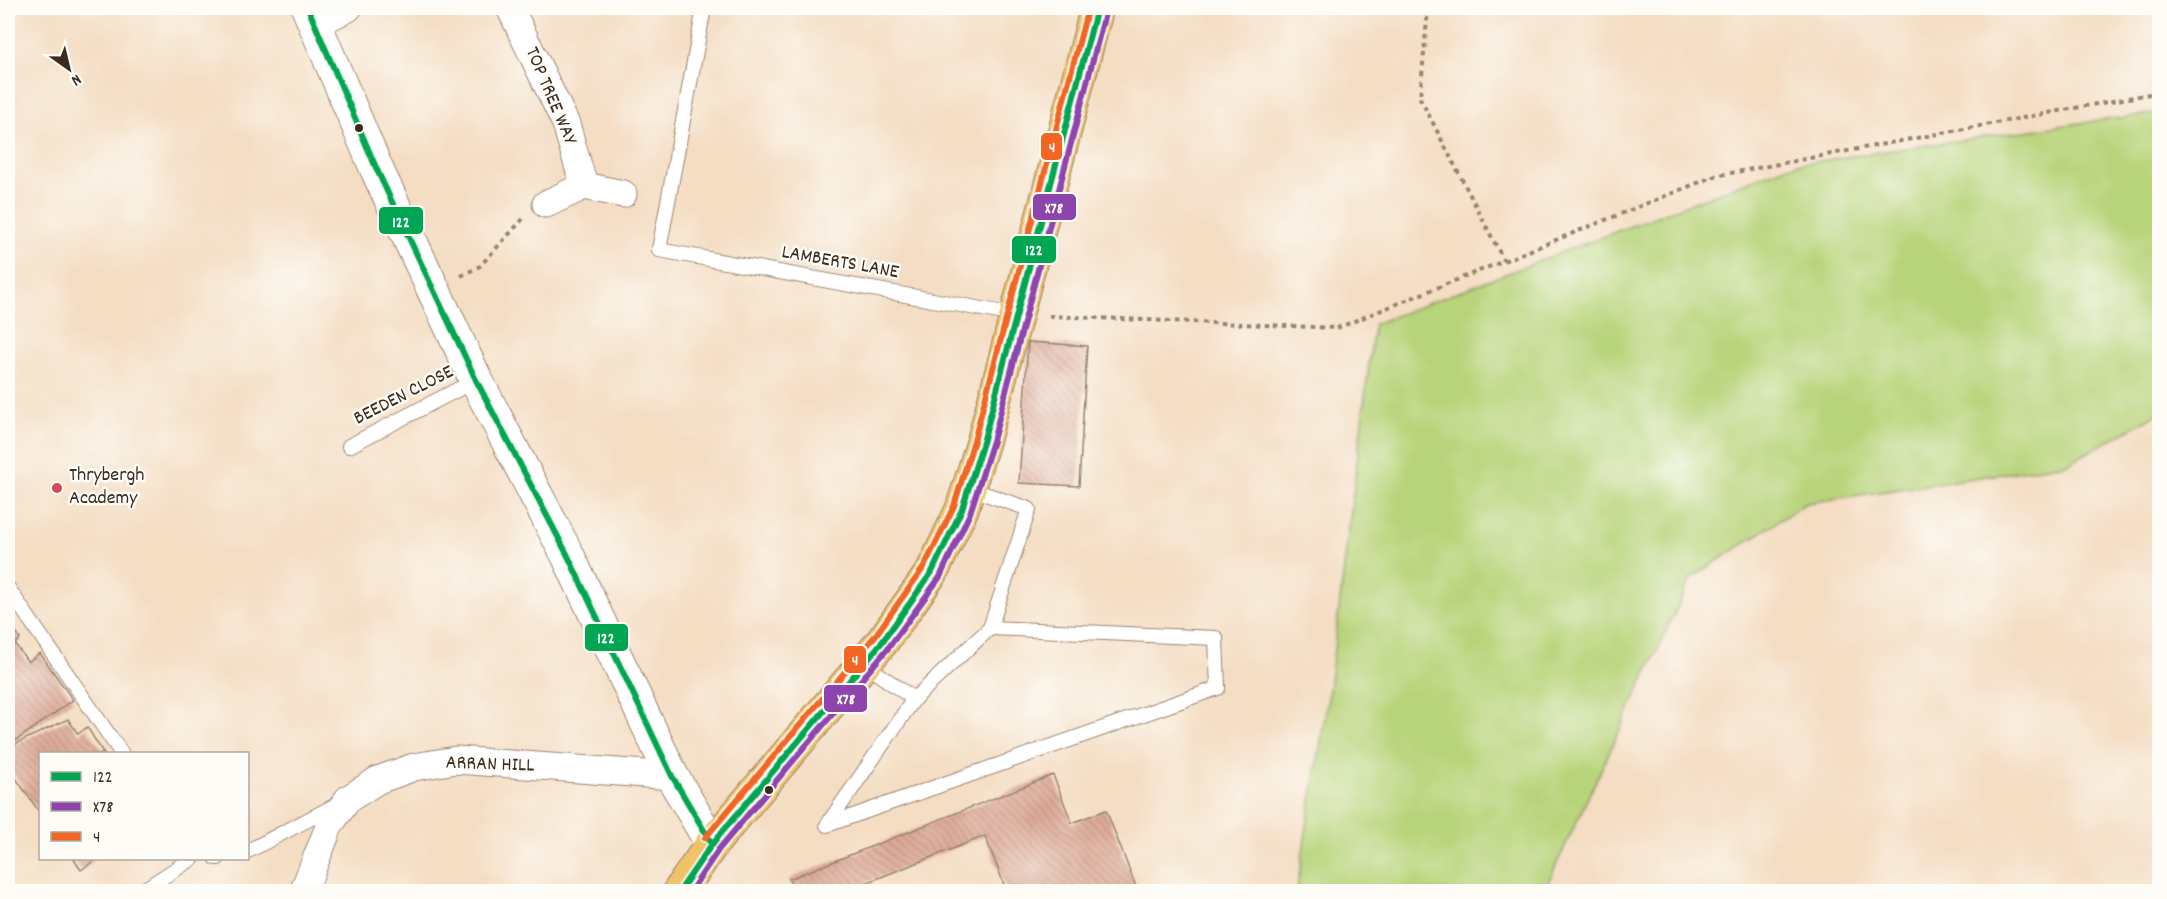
<svg xmlns="http://www.w3.org/2000/svg" width="2167" height="899" viewBox="0 0 2167 899" font-family="Dekko,sans-serif">
	<style>
		.grass { fill: #b8d47a; stroke: #7a7f4c; stroke-width: 1.5 }
		.building { fill: url(#building-back-hatch) }
		.lines { fill: none; stroke-linecap: round; stroke-linejoin: round }
		.service-casing { stroke: #988470; stroke-width: 16 }
		.minor-casing { stroke: #988470; stroke-width: 29 }
		.tertiary-casing { stroke: #988470; stroke-width: 35 }
		.primary-casing { stroke: #988470; stroke-width: 35 }
		.path { stroke: #988470; stroke-width: 4; stroke-dasharray: 4.5 4.5; stroke-linecap: butt }
		.service { stroke: #fff; stroke-width: 14 }
		.minor { stroke: #fff; stroke-width: 27 }
		.tertiary { stroke: #fff; stroke-width: 33 }
		.primary { stroke: #f1c369; stroke-width: 33 }
		.bus-1-casing { stroke: #fdfcf7; stroke-width: 10 }
		.bus-2-casing { stroke: #fdfcf7; stroke-width: 10 }
		.bus-3-casing { stroke: #fdfcf7; stroke-width: 10 }
		.bus-1 { stroke: #00a651; stroke-width: 6 }
		.bus-2 { stroke: #8e44ad; stroke-width: 6 }
		.bus-3 { stroke: #f26522; stroke-width: 6 }
		.bus-dot { fill: #3b2a1e; stroke: #fdfcf7; stroke-width: 2 }
		.poi-dot { fill: #d1495b; stroke: #fdfcf7; stroke-width: 2 }
		.labels { text-anchor: middle; dominant-baseline: central; stroke-width: 5; stroke-linejoin: round; paint-order: stroke }
		.street-label { font-size: 20px; fill: #3b2a1e; stroke: #fdfcf7 }
		.poi-label { font-size: 20px; fill: #3b2a1e; stroke: #fdfcf7; text-anchor: start }
		.line-badge { stroke: #fdfcf7; stroke-width: 2 }
		.badge-label { font-size: 16px; text-anchor: middle; font-weight: bold; fill: #fff }
	</style>
	<defs>
		<pattern id="building-back-hatch" width="6" height="6" patternUnits="userSpaceOnUse" patternTransform="scale(1.5)"><rect width="6" height="6" fill="#dfab98"/><path d="M-1 5l2 2M0 0l6 6M5-1l2 2" fill="none" stroke="#b68b7b"/></pattern>
	</defs>
	<rect width="100%" height="100%" fill="#fdfcf7"/>
	<filter id="ink" filterUnits="userSpaceOnUse"><feTurbulence type="fractalNoise" baseFrequency=".0167" numOctaves="2"/><feDisplacementMap in="SourceGraphic" scale="12" xChannelSelector="R" yChannelSelector="G"/><feConvolveMatrix kernelMatrix="1 2 1 2 8 2 1 2 1" color-interpolation-filters="sRGB"/></filter>
	<filter id="wash" filterUnits="userSpaceOnUse"><feTurbulence type="fractalNoise" baseFrequency=".008" numOctaves="4" result="noise"/><feDisplacementMap in="SourceGraphic" scale="24" xChannelSelector="R" yChannelSelector="G"/><feGaussianBlur stdDeviation="1.35" result="paint"/><feColorMatrix in="noise" values="0 0 0 0 0 0 0 0 0 0 0 0 0 0 0 0 0 1.4 0 .05"/><feComposite in="paint" operator="in"/></filter>
	<g filter="url(#wash)">
		<rect width="100%" height="100%" fill="#f4ddc2"/>
		<path class="grass" d="M2159 113V413L2067 464 1806 503 1691 578 1544 891H1298V882L1328 698 1374 324 1791 165 2080 123Z"/>
		<g id="blocks">
			<g class="building">
				<path d="M1028 342 1087 346 1079 486 1019 483Z"/>
				<path d="M8 620 20 639 15 644 28 662 40 653 73 700 8 746Z"/>
				<path d="M68 719 78 734 87 727 104 754H40V813L8 767V753L17 743Z"/>
				<path d="M1053 775 1072 823 1106 810 1138 892H1007L985 836 843 892H794L789 879Z"/>
				<path d="M73 858H98L81 870Z"/>
			</g>
		</g>
	</g>
	<g filter="url(#ink)">
		<use href="#blocks" fill-opacity="0" stroke="#988470" stroke-width="1.5"/>
		<g class="lines">
			<defs>
				<g id="service">
					<path d="M704 8 659 250 1015 315"/>
					<path d="M349 446 476 380"/>
					<path d="M8 588 122 754"/>
					<path d="M864 664 914 699 827 825 1218 688 1216 638 990 628 1029 509 968 488"/>
					<path d="M914 699 990 628"/>
					<path d="M248 851 338 804"/>
					<path d="M216 858H218"/>
					<path d="M140 892 193 858"/>
				</g>
				<g id="minor">
					<path d="M510 8 566 124 584 186"/>
					<path d="M315 24 348 8"/>
					<path d="M546 204 584 186 623 194"/>
					<path d="M303 892 330 824 348 799 378 780 414 767 456 760 672 776"/>
				</g>
				<path id="tertiary" d="M308 8 377 170 476 380 568 556 672 776 712 844"/>
				<path id="primary" d="M679 892 712 844 882 642 932 572 962 509 984 439 1097 8"/>
			</defs>
			<use href="#service" class="service-casing"/>
			<use href="#minor" class="minor-casing"/>
			<use href="#tertiary" class="tertiary-casing"/>
			<use href="#primary" class="primary-casing"/>
			<g class="path">
				<path d="M1428 8 1420 98 1504 261"/>
				<path d="M461 276 480 266 523 219"/>
				<path d="M1049 316 1337 328 1715 176 2160 92"/>
			</g>
			<use href="#service" class="service"/>
			<use href="#minor" class="minor"/>
			<use href="#tertiary" class="tertiary"/>
			<use href="#primary" class="primary"/>
			<defs>
				<g id="bus-1">
					<path d="M308 8 377 170 476 380 568 556 672 776 712 844"/>
					<path d="M679 892 712 844 882 642 932 572 962 509 984 439 1097 8"/>
				</g>
				<path id="bus-2" d="M690 892 719 849 889 647 940 577 970 513 993 441 1106 10"/>
				<path id="bus-3" d="M705 838 875 636 924 567 954 506 975 437 1088 8"/>
			</defs>
			<use href="#bus-1" class="bus-1-casing"/>
			<use href="#bus-2" class="bus-2-casing"/>
			<use href="#bus-3" class="bus-3-casing"/>
			<use href="#bus-1" class="bus-1"/>
			<use href="#bus-2" class="bus-2"/>
			<use href="#bus-3" class="bus-3"/>
		</g>
	</g>
	<g class="bus-dot">
		<circle cx="359" cy="128" r="5"/>
		<circle cx="769" cy="790" r="5"/>
	</g>
	<circle class="poi-dot" cx="57" cy="488" r="6"/>
	<g class="labels">
		<g class="street-label">
			<text transform="translate(550 96) rotate(67)">TOP TREE WAY</text>
			<text transform="translate(840 263) rotate(10)">LAMBERTS LANE</text>
			<text transform="translate(404 396) rotate(-27)">BEEDEN CLOSE</text>
			<text transform="translate(490 765) rotate(2)">ARRAN HILL</text>
		</g>
		<g class="poi-label">
			<text x="69" y="476">Thrybergh<tspan x="69" dy="23">Academy</tspan></text>
		</g>
	</g>
	<g class="line-badge">
		<rect x="1040" y="132" width="23" height="29" rx="6" fill="#f26522"/>
		<rect x="1032" y="193" width="45" height="28" rx="6" fill="#8e44ad"/>
		<rect x="378" y="206" width="46" height="29" rx="6" fill="#00a651"/>
		<rect x="1011" y="235" width="46" height="29" rx="6" fill="#00a651"/>
		<rect x="584" y="623" width="45" height="29" rx="6" fill="#00a651"/>
		<rect x="843" y="645" width="24" height="29" rx="6" fill="#f26522"/>
		<rect x="823" y="684" width="45" height="29" rx="6" fill="#8e44ad"/>
	</g>
	<g class="badge-label">
		<text x="1052" y="152">4</text>
		<text x="1054" y="213">X78</text>
		<text x="401" y="227">122</text>
		<text x="1034" y="255">122</text>
		<text x="606" y="643">122</text>
		<text x="855" y="665">4</text>
		<text x="846" y="704">X78</text>
	</g>
	<rect width="2167" height="899" fill="none" stroke="#fdfcf7" stroke-width="30"/>
	<rect x="39" y="752" width="210" height="108" fill="#fdfcf7" stroke="#afa8a0" stroke-width="1.5"/>
	<rect x="51" y="772" width="30" height="9" fill="#00a651" stroke="#afa8a0" stroke-width="1.5"/>
	<text x="93" y="782" font-size="18" fill="#3b2a1e">122</text>
	<rect x="51" y="802" width="30" height="9" fill="#8e44ad" stroke="#afa8a0" stroke-width="1.5"/>
	<text x="93" y="812" font-size="18" fill="#3b2a1e">X78</text>
	<rect x="51" y="832" width="30" height="9" fill="#f26522" stroke="#afa8a0" stroke-width="1.5"/>
	<text x="93" y="842" font-size="18" fill="#3b2a1e">4</text>
	<g transform="translate(69 69) rotate(146)" stroke="#fdfcf7" stroke-width="4.5" paint-order="stroke">
	<path d="M0-4.5L10 22L0 15L-10 22Z" fill="#3b2a1e"/>
	<text y="-9" font-size="16" font-weight="bold" text-anchor="middle" fill="#3b2a1e">N</text>
	</g>
</svg>
